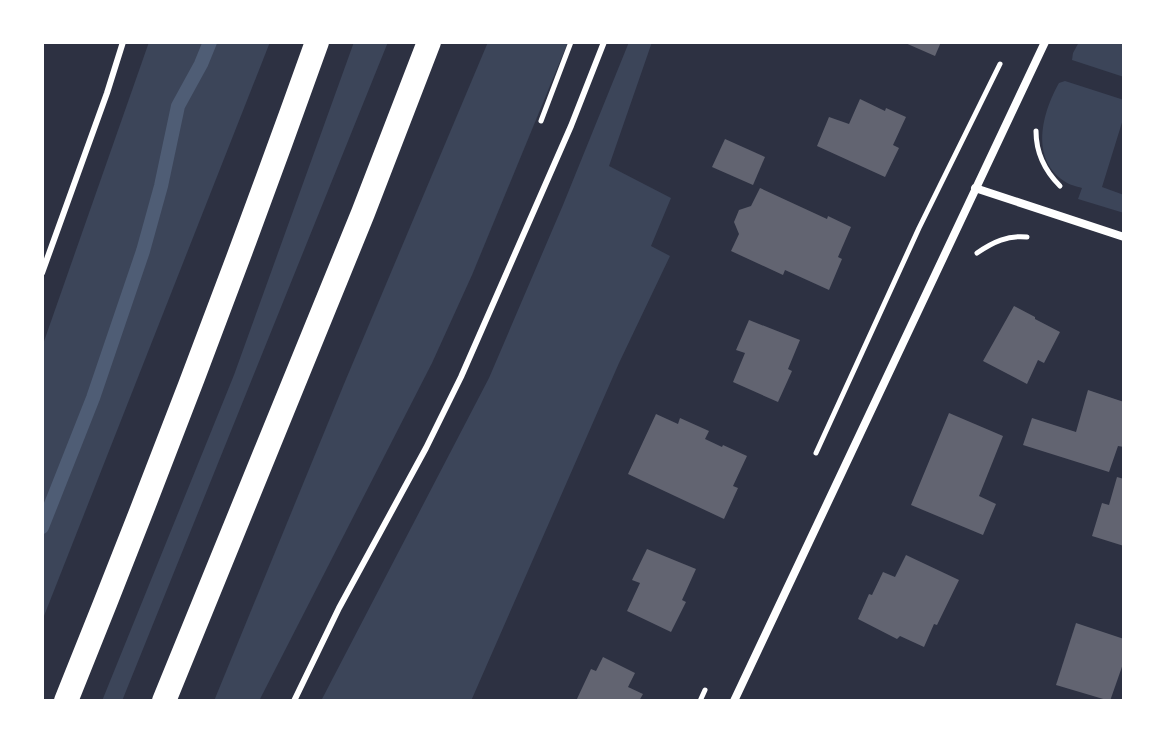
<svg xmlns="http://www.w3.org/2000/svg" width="1166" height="743" viewBox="0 0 1166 743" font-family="Overpass,sans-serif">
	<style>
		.green { fill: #3c4559 }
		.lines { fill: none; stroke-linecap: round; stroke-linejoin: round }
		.stream { stroke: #4f5d75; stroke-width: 14 }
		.building { fill: #626471 }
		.path { stroke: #fff; stroke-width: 5 }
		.service { stroke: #fff; stroke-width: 6 }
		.minor { stroke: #fff; stroke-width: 8 }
		.motorway { stroke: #fff; stroke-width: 24 }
	</style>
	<rect width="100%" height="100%" fill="#2d3142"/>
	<g class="green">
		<path d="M149 42H270L42 621V347Z"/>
		<path d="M354 42H388L122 701H102L234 375Z"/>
		<path d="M488 42H568L472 275 432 363 259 701H214L344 384Z"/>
		<path d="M629 42H652L609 166 671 198 651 246 670 256 619 363 471 701H321L489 378 563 205Z"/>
		<path d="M1079 42H1124V77L1072 60 1073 53Z"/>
		<path d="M1065 81 1124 100V116L1102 187 1124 195V213L1078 199 1082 188C1076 186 1069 185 1064 181 1030 158 1042 113 1059 83Z"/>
	</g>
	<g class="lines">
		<path class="stream" d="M42 527 93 398 143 251 161 186 178 106 201 64 210 42"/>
	</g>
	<g class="building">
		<path d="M903 42H941L935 56Z"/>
		<path d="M860 99 885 111 886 108 906 117 893 145 899 148 885 177 817 146 829 117 849 124Z"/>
		<path d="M725 139 765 157 753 185 712 167Z"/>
		<path d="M760 188 827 219 828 216 851 227 838 257 842 259 829 290 785 270 783 275 731 251 739 234 734 222 739 210 751 206Z"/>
		<path d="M1014 306 1035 317V319L1060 332 1044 363 1038 360 1027 384 983 361Z"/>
		<path d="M749 320 800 340 788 369 792 371 778 402 733 382 745 353 736 350Z"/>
		<path d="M1088 390 1124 402V447L1118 446 1109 472 1023 445 1032 418 1076 432Z"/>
		<path d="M949 413 1003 436 979 496 996 504 983 535 911 505Z"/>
		<path d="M656 414 678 424 680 418 709 431 705 439 722 447 723 445 747 456 733 486 738 488 724 519 628 474Z"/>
		<path d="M1117 477 1124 479V546L1092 536 1102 503 1109 505Z"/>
		<path d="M647 549 696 569 682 600 686 602 671 632 627 611 640 583 632 580Z"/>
		<path d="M906 555 959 580 937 625 934 624 924 647 900 636 897 639 858 619 869 594 872 595 883 572 895 577Z"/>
		<path d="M1076 623 1124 639V661L1110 701 1056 685Z"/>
		<path d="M603 657 635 673 628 687 643 694 639 701H576L591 669 596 671Z"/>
	</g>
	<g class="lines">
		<g class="path">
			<path d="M541 121 571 42"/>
			<path d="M1036 131C1036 152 1045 171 1060 186"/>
			<path d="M977 253C993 242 1008 235 1027 237"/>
			<path d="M816 453 919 228 1000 64"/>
			<path d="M700 701 705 690"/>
		</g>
		<g class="service">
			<path d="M42 273 107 93 123 42"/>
			<path d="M294 701 339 608 426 448 461 377 571 126 604 42"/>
		</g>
		<g class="minor">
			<path d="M975 188 1124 237"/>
			<path d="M734 701 1045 42"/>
		</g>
		<g class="motorway">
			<path d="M66 701C154 483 238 263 317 42"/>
			<path d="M164 701 363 213 429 42"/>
		</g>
	</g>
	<rect width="1166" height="743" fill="none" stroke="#ffffff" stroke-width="88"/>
</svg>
